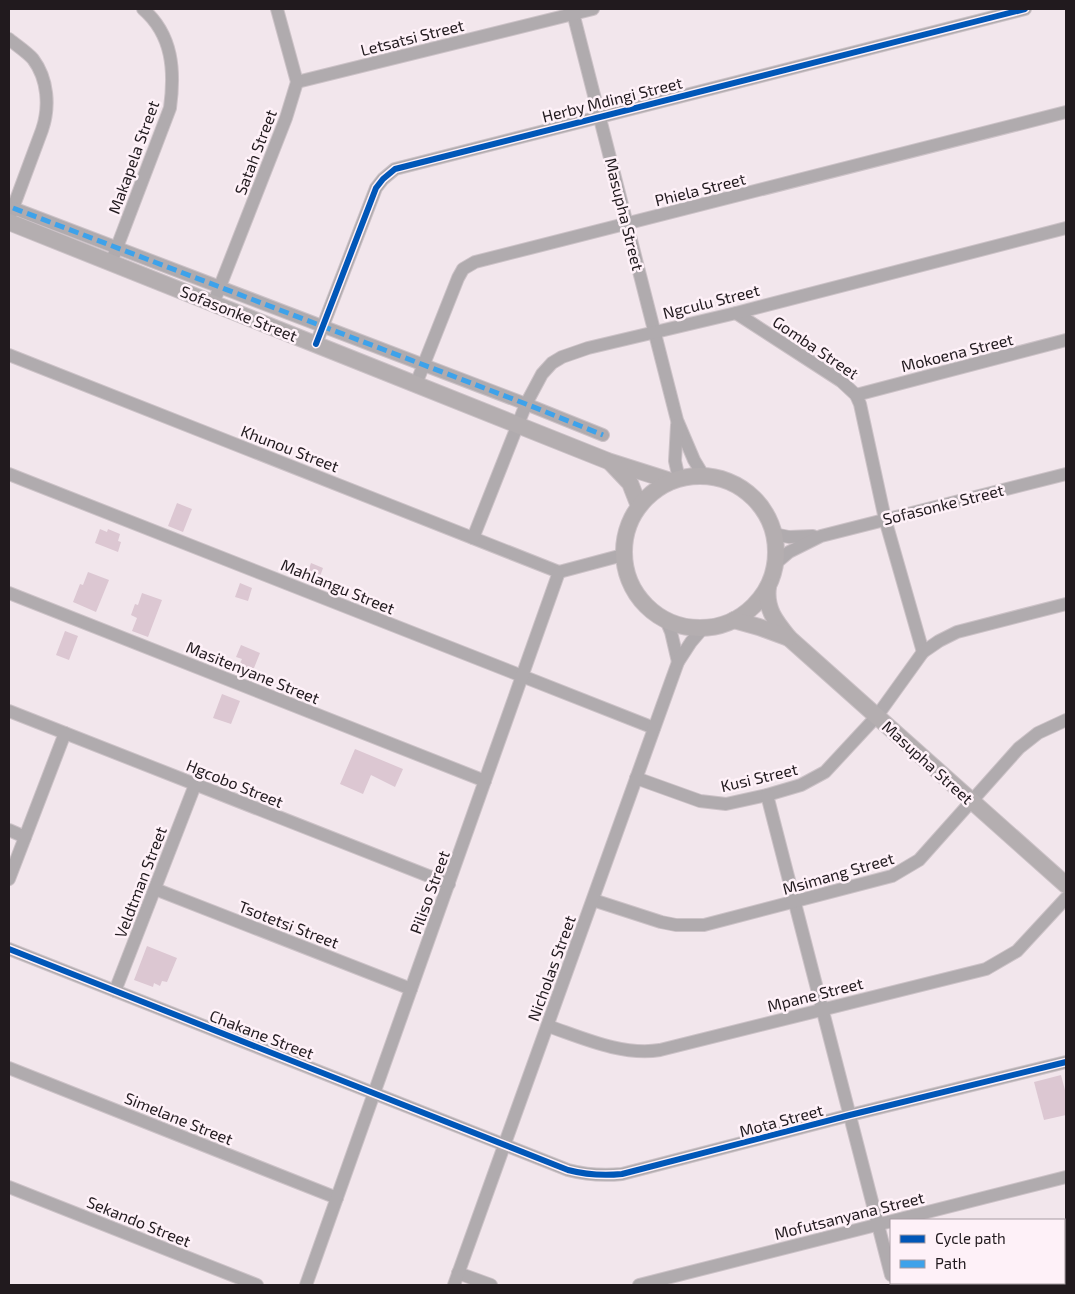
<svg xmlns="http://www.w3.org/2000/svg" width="1075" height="1294" viewBox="0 0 1075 1294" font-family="'Exo 2',sans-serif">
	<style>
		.building { fill: #dcc7d2 }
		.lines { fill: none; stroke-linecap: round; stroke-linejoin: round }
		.minor-casing { stroke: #ccc2c7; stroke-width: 14 }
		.major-casing { stroke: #ccc2c7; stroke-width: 18 }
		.minor { stroke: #b0abae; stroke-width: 12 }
		.major { stroke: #b4aeb0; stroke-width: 16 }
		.quiet { stroke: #3ea2ea; stroke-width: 5; stroke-dasharray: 10 5; stroke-linecap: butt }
		.cycleway-casing { stroke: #fef1f8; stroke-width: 9 }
		.cycleway { stroke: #0057b8; stroke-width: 6 }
		.labels { text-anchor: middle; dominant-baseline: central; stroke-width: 5; stroke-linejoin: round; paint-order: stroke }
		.street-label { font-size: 16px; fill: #211a1e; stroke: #fef1f8 }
	</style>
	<rect width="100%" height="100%" fill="#f2e6ec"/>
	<g class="building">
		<path d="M177 503 192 509 183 532 168 526Z"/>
		<path d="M100 529 107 532 108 529 120 534 118 541 121 542 118 552 95 543Z"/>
		<path d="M311 563 323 568 318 582 306 578Z"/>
		<path d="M88 572 109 580 96 612 73 602 80 584 83 585Z"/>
		<path d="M240 583 252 588 248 601 235 597Z"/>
		<path d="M142 593 162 600 148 637 132 631 137 618 131 615 135 604 138 605Z"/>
		<path d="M65 631 78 636 69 660 56 655Z"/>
		<path d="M241 645 260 653 252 673 238 667 242 659 236 657Z"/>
		<path d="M222 694 240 701 231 724 213 718Z"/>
		<path d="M355 749 403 769 395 787 371 775 363 794 340 784Z"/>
		<path d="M147 946 177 958 167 982 162 981 160 986 154 983 153 987 134 980Z"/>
		<path d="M1061 1075 1066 1094V1115L1044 1120 1034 1082Z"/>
	</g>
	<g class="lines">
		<defs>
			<g id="minor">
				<path d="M572 9 677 420 694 460 703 475"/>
				<path d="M9 39C16 45 27 52 33 59 48 79 50 107 42 130L10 216"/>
				<path d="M297 82 593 9"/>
				<path d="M13 208 526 404 603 435"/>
				<path d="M114 255 170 108C175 71 173 35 143 9"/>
				<path d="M217 294 286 118 297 82 277 9"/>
				<path d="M736 313 841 381 856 395 860 404 885 519 923 652"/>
				<path d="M316 344 376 188 383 179 395 169 1025 9"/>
				<path d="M9 355 559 572"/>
				<path d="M416 384 458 278 463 269 475 262 1066 112"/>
				<path d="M856 395 1066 340"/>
				<path d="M677 425 675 461 679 479"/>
				<path d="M9 474 654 728"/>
				<path d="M774 534 789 537 813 536"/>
				<path d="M473 538 526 404 542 374 552 363 562 357 588 348 736 313 1066 228"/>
				<path d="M775 564 789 552 821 536 1066 474"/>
				<path d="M559 572 623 555"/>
				<path d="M9 593 485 781"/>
				<path d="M666 620 671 632 678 662"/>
				<path d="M9 711 449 884"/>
				<path d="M636 778 700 801 726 804 767 795 801 785 825 772 877 716 923 652 939 641 957 632 1066 604"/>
				<path d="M767 795 891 1275"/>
				<path d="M9 830 25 837"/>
				<path d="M9 879 65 733"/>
				<path d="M155 889 411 989"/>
				<path d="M593 900 661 922 676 925H704L892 876 919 860 1019 748 1038 733 1066 720"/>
				<path d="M9 949 568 1170C587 1175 602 1176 622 1174L850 1115 1066 1062"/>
				<path d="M115 991 195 785"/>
				<path d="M548 1026C583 1038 622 1056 660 1050L986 969 1017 951 1066 898"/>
				<path d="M9 1068 337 1198"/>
				<path d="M9 1187 257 1285"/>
				<path d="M458 1273 491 1285"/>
				<path d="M306 1285 559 572"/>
				<path d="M454 1285 678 662 691 642 703 628"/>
				<path d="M639 1285 1066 1177"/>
			</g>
			<g id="major">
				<path d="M9 222 608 461 671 481"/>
				<path d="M611 463 630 483 639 506"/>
				<circle cx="700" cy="552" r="76"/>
				<path d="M768 587C765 609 776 622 789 638L1066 885"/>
				<path d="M734 620 759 627 789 638"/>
			</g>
		</defs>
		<use href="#minor" class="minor-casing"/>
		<use href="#major" class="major-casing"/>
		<use href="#minor" class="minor"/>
		<use href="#major" class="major"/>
		<path class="quiet" d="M13 208 526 404 603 435"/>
		<defs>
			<g id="cycleway">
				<path d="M316 344 376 188 383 179 395 169 1025 9"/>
				<path d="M9 949 568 1170C587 1175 602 1176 622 1174L850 1115 1066 1062"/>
			</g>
		</defs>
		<use href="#cycleway" class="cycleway-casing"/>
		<use href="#cycleway" class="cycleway"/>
	</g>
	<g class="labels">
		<g class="street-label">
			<text transform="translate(412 37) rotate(-14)">Letsatsi Street</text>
			<text transform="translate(612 99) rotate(-14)">Herby Mdingi Street</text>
			<text transform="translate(255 152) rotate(-69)">Satah Street</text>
			<text transform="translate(133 157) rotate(-70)">Makapela Street</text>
			<text transform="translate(700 189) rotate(-14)">Phiela Street</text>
			<text transform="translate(625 214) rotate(76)">Masupha Street</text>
			<text transform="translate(711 301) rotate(-14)">Ngculu Street</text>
			<text transform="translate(239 313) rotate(22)">Sofasonke Street</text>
			<text transform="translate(816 347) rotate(34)">Gomba Street</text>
			<text transform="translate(957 352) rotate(-14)">Mokoena Street</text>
			<text transform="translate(290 448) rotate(21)">Khunou Street</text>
			<text transform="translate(943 504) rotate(-14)">Sofasonke Street</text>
			<text transform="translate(338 586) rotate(22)">Mahlangu Street</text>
			<text transform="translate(253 672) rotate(22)">Masitenyane Street</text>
			<text transform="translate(928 762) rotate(42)">Masupha Street</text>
			<text transform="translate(759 777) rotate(-13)">Kusi Street</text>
			<text transform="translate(235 783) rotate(22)">Hgcobo Street</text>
			<text transform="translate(838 873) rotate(-16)">Msimang Street</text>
			<text transform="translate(140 882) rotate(-69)">Veldtman Street</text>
			<text transform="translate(429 892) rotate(-70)">Piliso Street</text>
			<text transform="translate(289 924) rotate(21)">Tsotetsi Street</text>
			<text transform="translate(551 968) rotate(-70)">Nicholas Street</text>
			<text transform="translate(815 994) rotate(-14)">Mpane Street</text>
			<text transform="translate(262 1034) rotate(21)">Chakane Street</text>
			<text transform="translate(179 1118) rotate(22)">Simelane Street</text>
			<text transform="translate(781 1120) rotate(-15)">Mota Street</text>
			<text transform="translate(849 1215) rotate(-14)">Mofutsanyana Street</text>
			<text transform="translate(139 1221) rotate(22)">Sekando Street</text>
		</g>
	</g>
	<rect width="1075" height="1294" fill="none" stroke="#211a1e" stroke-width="20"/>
	<rect x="890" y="1219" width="175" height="65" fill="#fef1f8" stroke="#a69ba1"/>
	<rect x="900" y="1235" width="25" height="8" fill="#0057b8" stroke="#a69ba1"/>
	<text x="935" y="1244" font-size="15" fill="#211a1e">Cycle path</text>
	<rect x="900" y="1260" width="25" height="8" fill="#3ea2ea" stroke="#a69ba1"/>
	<text x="935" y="1269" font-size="15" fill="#211a1e">Path</text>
</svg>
